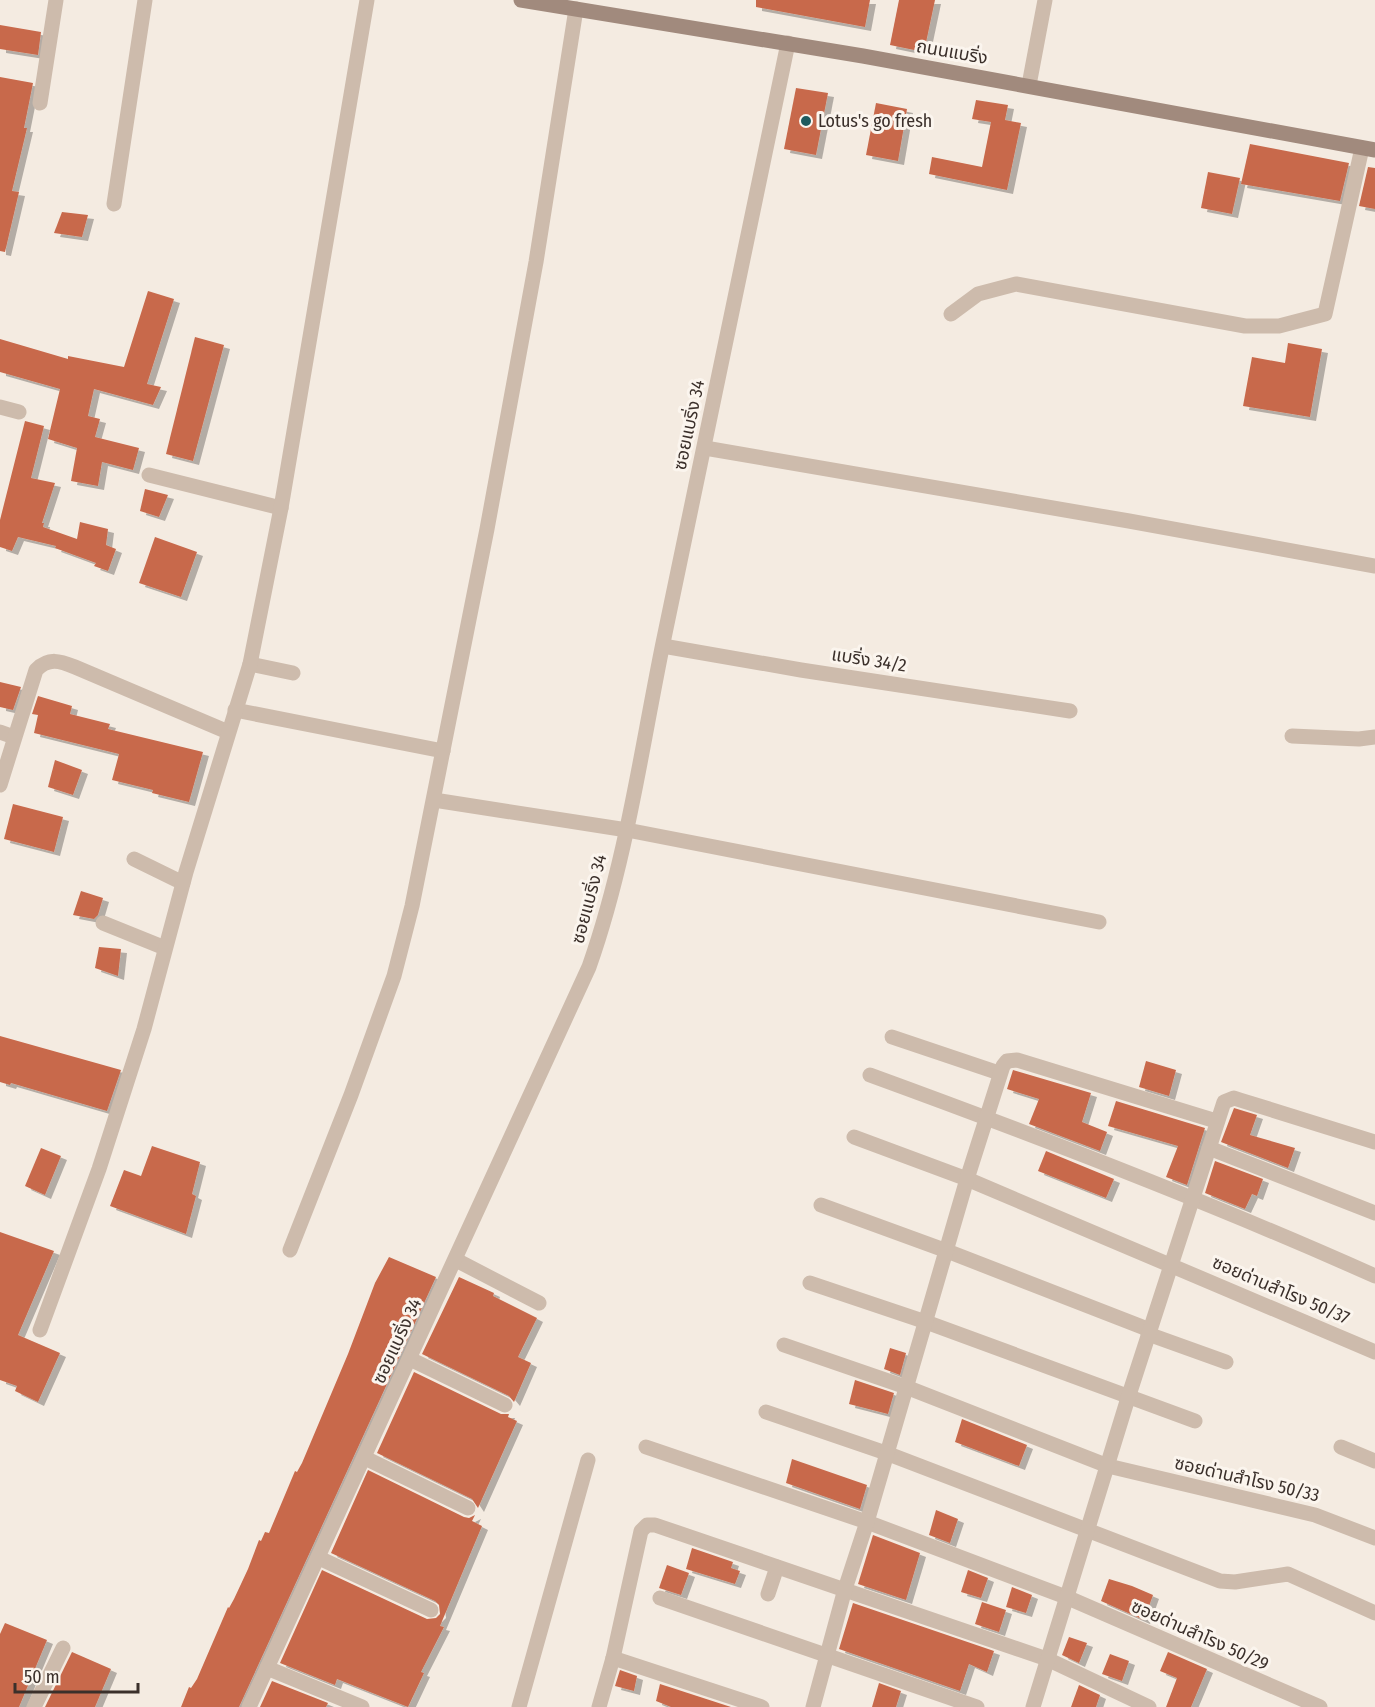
<svg xmlns="http://www.w3.org/2000/svg" width="1375" height="1707" viewBox="0 0 1375 1707" font-family="'Fira Sans Condensed','Noto Sans Thai',sans-serif">
	<style>
		.building { fill: #c8694b; filter: url(#shadow) }
		.lines { fill: none; stroke-linecap: round; stroke-linejoin: round }
		.minor { stroke: #cdbbac; stroke-width: 15 }
		.tertiary { stroke: #cdbbac; stroke-width: 15 }
		.secondary { stroke: #a18a7d; stroke-width: 15 }
		.poi-dot { fill: #1f5a5e; stroke: #fbf5ee; stroke-width: 2 }
		.labels { text-anchor: middle; dominant-baseline: central; stroke-width: 6; stroke-linejoin: round; paint-order: stroke }
		.street-label { font-size: 18px; fill: #3b302b; stroke: #fbf5ee }
		.poi-label { font-size: 18px; fill: #3b302b; stroke: #fbf5ee; text-anchor: start }
	</style>
	<defs>
		<filter id="shadow"><feDropShadow dx="6" dy="4" stdDeviation="0" flood-color="#0004"/></filter>
	</defs>
	<rect width="100%" height="100%" fill="#f4ebe1"/>
	<g class="building">
		<path d="M756 0H870L865 27 756 7Z"/>
		<path d="M899 0H935L924 52 890 45Z"/>
		<path d="M0 25 41 32 38 55 0 49Z"/>
		<path d="M0 77 33 83 24 128H27L12 191 19 192 5 252 0 251Z"/>
		<path d="M796 88 828 93 816 155 784 149Z"/>
		<path d="M976 100 1008 105 1005 120 1021 123 1007 190 929 174 932 157 982 167 991 122 972 119Z"/>
		<path d="M876 103 907 109 898 161 866 155Z"/>
		<path d="M1250 144 1349 163 1340 201 1241 184Z"/>
		<path d="M1368 167 1375 168V209L1359 206Z"/>
		<path d="M1208 172 1240 178 1232 214 1201 208Z"/>
		<path d="M62 212 88 215 82 237 54 233Z"/>
		<path d="M148 291 174 299 147 384 161 387 153 405 94 389 88 416 100 419 95 437 139 448 133 470 102 462 98 486 71 481 77 448 48 439 60 389 0 372V339L68 359V356L124 367Z"/>
		<path d="M195 337 224 345 193 461 166 454Z"/>
		<path d="M1288 343 1322 349 1310 417 1243 406 1252 357 1285 363Z"/>
		<path d="M25 421 44 426 31 478 55 483 42 523H44L43 527 77 539 80 522 108 529 106 545 116 549 108 571 94 566 96 563 55 548 56 546 18 537 12 551 0 547V520Z"/>
		<path d="M145 489 168 495 159 517 140 511Z"/>
		<path d="M155 537 197 552 181 597 139 583Z"/>
		<path d="M0 682 21 687 13 710 0 707Z"/>
		<path d="M38 696 72 706 70 714 110 724 108 729 203 752 189 802 152 793 153 790 112 780 119 754 34 733 38 715 32 714Z"/>
		<path d="M55 760 82 770 73 795 48 787Z"/>
		<path d="M13 804 63 817 54 852 4 839Z"/>
		<path d="M81 891 103 898 98 915 94 919 73 915Z"/>
		<path d="M99 947 121 949 118 976 95 968Z"/>
		<path d="M0 1036 121 1070 107 1111 11 1083 10 1085 0 1082Z"/>
		<path d="M1146 1061 1176 1070 1169 1096 1139 1087Z"/>
		<path d="M1013 1070 1091 1093 1082 1122 1107 1132 1100 1151 1029 1124 1039 1099 1007 1089Z"/>
		<path d="M1116 1101 1205 1128 1187 1185 1166 1177 1178 1146 1108 1126Z"/>
		<path d="M1234 1108 1257 1115 1250 1135 1295 1148 1288 1168 1221 1142Z"/>
		<path d="M152 1146 200 1162 192 1194 196 1196 186 1234 110 1206 124 1170 141 1176Z"/>
		<path d="M41 1148 61 1156 45 1195 25 1186Z"/>
		<path d="M1046 1151 1114 1179 1106 1198 1038 1171Z"/>
		<path d="M1215 1161 1263 1179 1257 1196 1252 1194 1245 1209 1205 1193Z"/>
		<path d="M0 1232 54 1251 18 1335 60 1353 38 1402 15 1391 17 1386 0 1380Z"/>
		<path d="M389 1257 436 1277 239 1707H181L189 1687 191 1688 197 1679 228 1607 229 1608 234 1599 248 1569 259 1540 261 1541 265 1532 269 1533 295 1471 297 1472 302 1463 348 1354 375 1283Z"/>
		<path d="M459 1277 494 1293 493 1296 537 1318 518 1357 531 1363 514 1402 509 1396 422 1354Z"/>
		<path d="M890 1348 906 1353 900 1375 884 1369Z"/>
		<path d="M414 1372 501 1414H509L508 1417 517 1421 478 1508 472 1499 377 1453Z"/>
		<path d="M855 1380 894 1393 888 1414 849 1404Z"/>
		<path d="M962 1419 1027 1445 1019 1466 955 1442Z"/>
		<path d="M792 1459 867 1485 860 1509 786 1483Z"/>
		<path d="M368 1470 464 1517 469 1518 475 1515 472 1521 482 1526 440 1626 444 1627 421 1672 424 1673 408 1707 337 1679 335 1685 280 1663 322 1570 427 1619 436 1618 440 1614 439 1605 435 1601 331 1553Z"/>
		<path d="M936 1510 958 1519 950 1543 929 1535Z"/>
		<path d="M873 1535 920 1553 906 1600 858 1584Z"/>
		<path d="M692 1548 733 1562 731 1568 740 1571 735 1584 686 1569Z"/>
		<path d="M667 1565 689 1573 681 1595 659 1588Z"/>
		<path d="M968 1570 988 1578 981 1598 961 1592Z"/>
		<path d="M1109 1579 1132 1586 1153 1595 1144 1620 1101 1601Z"/>
		<path d="M1012 1587 1032 1595 1026 1613 1006 1607Z"/>
		<path d="M982 1602 1006 1610 999 1632 975 1624Z"/>
		<path d="M853 1603 994 1651 987 1672 969 1664 960 1691 839 1649Z"/>
		<path d="M5 1623 47 1640 19 1707H0V1634Z"/>
		<path d="M1069 1637 1087 1643 1079 1663 1062 1655Z"/>
		<path d="M72 1652 111 1669 95 1707H45Z"/>
		<path d="M1168 1652 1207 1669 1191 1707H1166L1177 1678 1160 1671Z"/>
		<path d="M1110 1654 1129 1661 1122 1681 1102 1674Z"/>
		<path d="M620 1670 637 1676 634 1691 615 1686Z"/>
		<path d="M272 1681 328 1703 326 1707H260Z"/>
		<path d="M879 1683 901 1691 896 1707H872Z"/>
		<path d="M660 1684 731 1707H671L656 1701Z"/>
		<path d="M1079 1685 1100 1695 1096 1707H1071Z"/>
	</g>
	<g class="lines">
		<g class="minor">
			<path d="M1029 85 1045 0"/>
			<path d="M40 103 56 0"/>
			<path d="M114 204 145 0"/>
			<path d="M951 314 978 294 1016 284 1245 326H1279L1325 314 1362 148"/>
			<path d="M0 407 19 412"/>
			<path d="M705 448 1129 521 1375 566"/>
			<path d="M149 475 281 508"/>
			<path d="M663 646 801 670 1070 711"/>
			<path d="M250 664 293 673"/>
			<path d="M235 710 443 751"/>
			<path d="M0 732 14 737"/>
			<path d="M1292 736 1359 739 1375 737"/>
			<path d="M0 785 36 670C49 657 60 661 75 667L228 732"/>
			<path d="M434 800 627 830 1099 922"/>
			<path d="M134 859 183 883"/>
			<path d="M103 923 165 948"/>
			<path d="M892 1037 999 1073"/>
			<path d="M870 1075C1040 1137 1210 1202 1375 1276"/>
			<path d="M854 1137 967 1179 1375 1352"/>
			<path d="M1209 1148 1375 1213"/>
			<path d="M821 1205 947 1251 1150 1330"/>
			<path d="M290 1250 351 1095 394 976 412 906 487 529 536 262 576 9"/>
			<path d="M456 1260 539 1303"/>
			<path d="M810 1283 926 1322 1195 1421"/>
			<path d="M40 1330 99 1169 144 1029 186 872 250 664 281 508 367 0"/>
			<path d="M1148 1334 1226 1362"/>
			<path d="M784 1345 906 1387 1108 1466 1315 1515 1375 1538"/>
			<path d="M410 1359 505 1405"/>
			<path d="M766 1412 886 1453 1220 1581 1235 1582 1288 1574 1375 1613"/>
			<path d="M646 1447 867 1522 1066 1597 1320 1707"/>
			<path d="M1341 1447 1375 1461"/>
			<path d="M365 1458 468 1508"/>
			<path d="M319 1558 431 1610"/>
			<path d="M768 1594 777 1567"/>
			<path d="M660 1598 977 1707"/>
			<path d="M613 1658 762 1707"/>
			<path d="M267 1668 362 1707"/>
			<path d="M34 1707 63 1648"/>
			<path d="M519 1707 588 1460"/>
			<path d="M599 1707 613 1658 641 1531 647 1525H655L1047 1659 1149 1707"/>
			<path d="M813 1707 845 1589 867 1522 967 1179 1003 1066 1007 1061 1017 1060 1216 1121"/>
			<path d="M1033 1707 1128 1398 1224 1102 1234 1098 1240 1100 1375 1142"/>
		</g>
		<path class="tertiary" d="M249 1707 589 967C626 862 641 751 663 643 705 443 747 243 788 43"/>
		<path class="secondary" d="M521 0 863 56 1375 150"/>
	</g>
	<circle class="poi-dot" cx="806" cy="121" r="6"/>
	<g class="labels">
		<g class="street-label">
			<text transform="translate(952 52) rotate(10)">ถนนแบริ่ง</text>
			<text transform="translate(689 425) rotate(-78)">ซอยแบริ่ง 34</text>
			<text transform="translate(869 660) rotate(9)">แบริ่ง 34/2</text>
			<text transform="translate(589 899) rotate(-75)">ซอยแบริ่ง 34</text>
			<text transform="translate(1281 1290) rotate(23)">ซอยด่านสำโรง 50/37</text>
			<text transform="translate(397 1341) rotate(-65)">ซอยแบริ่ง 34</text>
			<text transform="translate(1247 1479) rotate(13)">ซอยด่านสำโรง 50/33</text>
			<text transform="translate(1200 1635) rotate(24)">ซอยด่านสำโรง 50/29</text>
		</g>
		<g class="poi-label">
			<text x="818" y="121">Lotus's go fresh</text>
		</g>
	</g>
	<path d="M15 1683v9h123v-9" fill="none" stroke="#3b302b" stroke-width="3"/>
	<text x="24" y="1683" font-size="18" fill="#3b302b" stroke="#fbf5ee" stroke-width="4.5" paint-order="stroke">50 m</text>
</svg>
